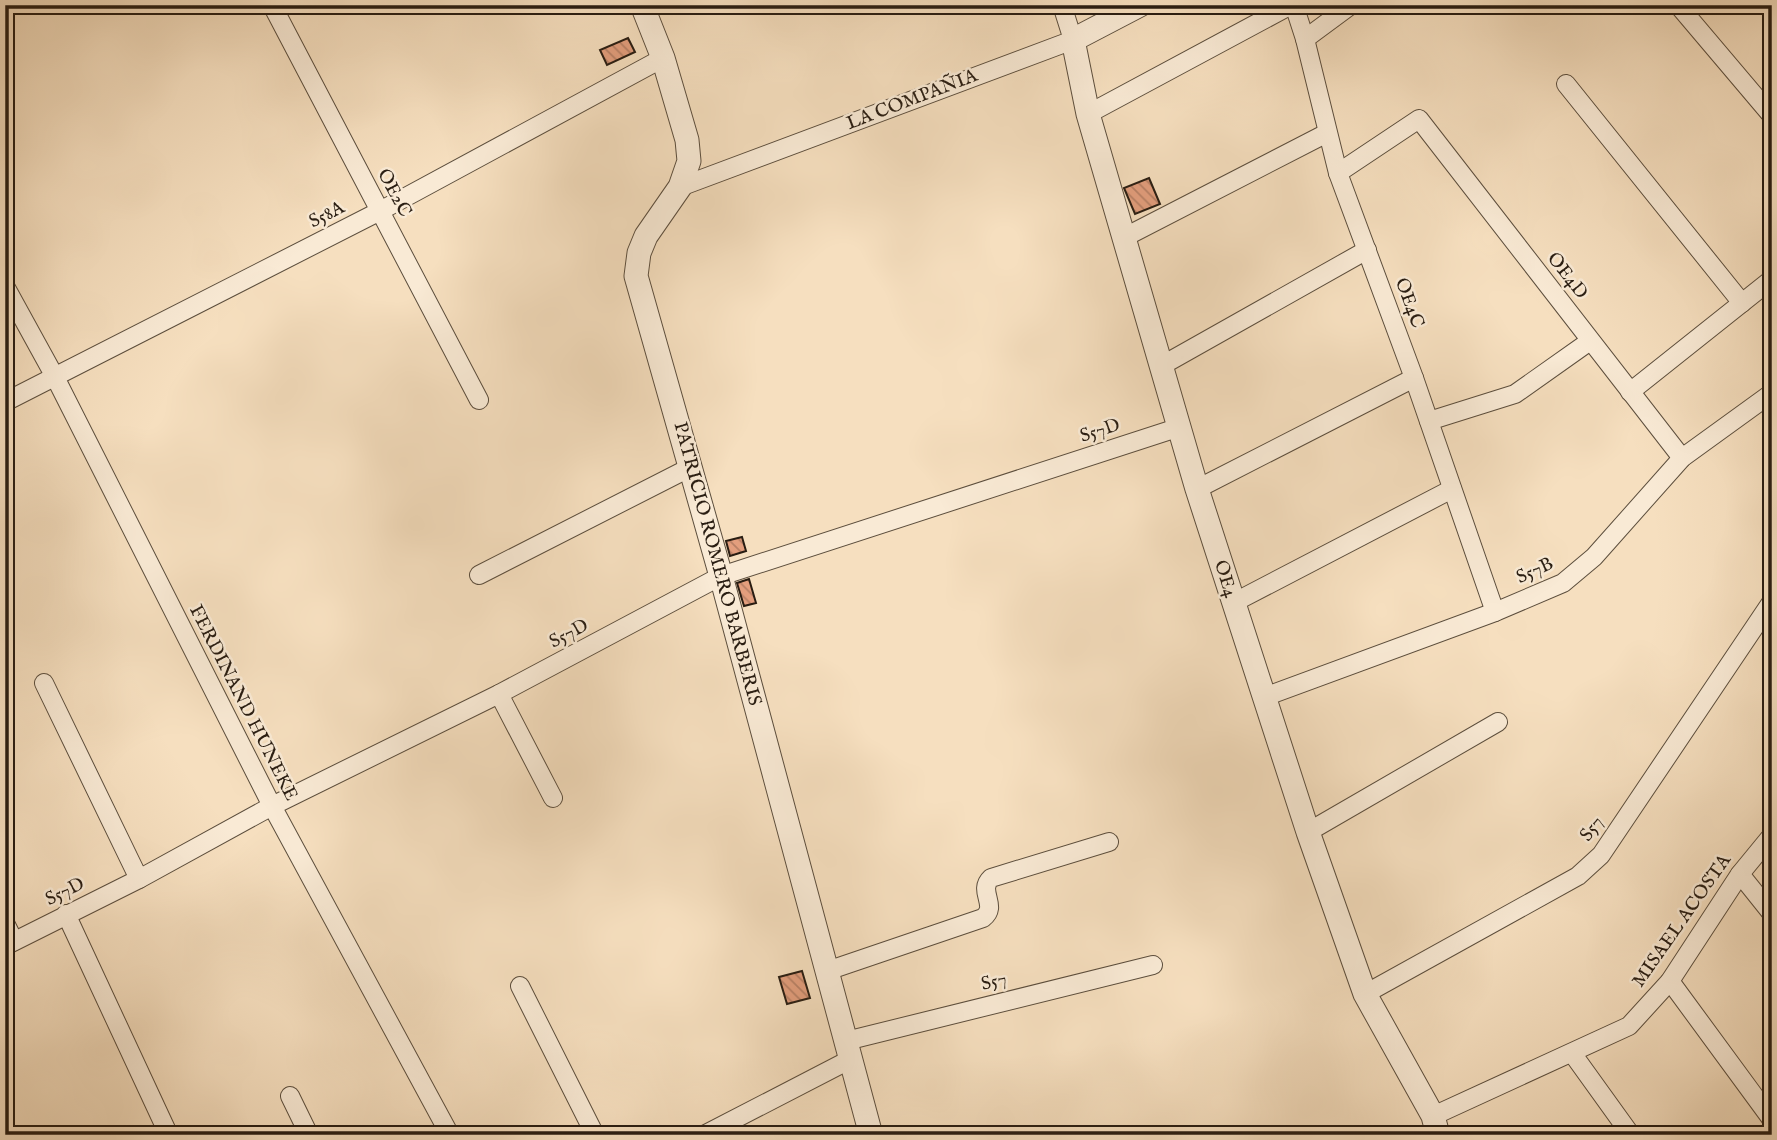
<svg xmlns="http://www.w3.org/2000/svg" width="1777" height="1140" viewBox="0 0 1777 1140" font-family="'IM FELL English',serif">
	<style>
		.building { fill: url(#building-back-hatch); stroke: #291d12; stroke-width: 2 }
		.lines { fill: none; stroke-linecap: round; stroke-linejoin: round }
		.minor-casing { stroke: #5c4e3d; stroke-width: 20 }
		.tertiary-casing { stroke: #5c4e3d; stroke-width: 25 }
		.minor { stroke: #f9ead5; stroke-width: 18 }
		.tertiary { stroke: #f9ead5; stroke-width: 23 }
		.labels { text-anchor: middle; dominant-baseline: central; stroke-width: 5; stroke-linejoin: round; paint-order: stroke }
		.street-label { font-size: 19px; fill: #291d12; stroke: #f9ead5 }
	</style>
	<defs>
		<pattern id="building-back-hatch" width="6" height="6" patternUnits="userSpaceOnUse" patternTransform="scale(1.75)"><rect width="6" height="6" fill="#e39e7d"/><path d="M-1 5l2 2M0 0l6 6M5-1l2 2" fill="none" stroke="#b88065"/></pattern>
	</defs>
	<rect width="100%" height="100%" fill="#f6dfbf"/>
	<filter id="stains"><feTurbulence type="fractalNoise" baseFrequency=".00286" numOctaves="4"/><feColorMatrix values="0 0 0 0 .2 0 0 0 0 .09 0 0 0 0 .02 0 0 0 .5 -.17"/></filter>
	<radialGradient id="worn" r=".72"><stop offset=".6" stop-color="#630" stop-opacity="0"/><stop offset="1" stop-color="#630" stop-opacity=".3"/></radialGradient>
	<g class="building">
		<path d="M628 38 635 52 607 65 600 50Z"/>
		<path d="M1149 178 1160 204 1135 214 1124 188Z"/>
		<path d="M742 537 746 551 730 556 726 541Z"/>
		<path d="M749 579 756 603 744 606 737 583Z"/>
		<path d="M802 971 810 998 787 1004 779 977Z"/>
	</g>
	<g class="lines">
		<defs>
			<g id="minor">
				<path d="M272 5 479 400"/>
				<path d="M1294 5 1305 39 1338 173 1414 378 1495 612"/>
				<path d="M1678 5 1772 116"/>
				<path d="M1305 39 1351 5"/>
				<path d="M1566 84 1742 303"/>
				<path d="M1088 114 1291 5"/>
				<path d="M1338 173 1419 119 1682 458"/>
				<path d="M680 187 1073 40 1062 5"/>
				<path d="M1125 237 1327 133"/>
				<path d="M5 286 55 377 272 806 450 1135"/>
				<path d="M1161 366 1367 250"/>
				<path d="M1630 392 1772 279"/>
				<path d="M5 402 380 211 663 58"/>
				<path d="M1429 421 1515 394 1590 341"/>
				<path d="M1197 489 1414 378"/>
				<path d="M479 575 691 467"/>
				<path d="M1233 603 1452 489"/>
				<path d="M44 683 139 879"/>
				<path d="M499 694 553 798"/>
				<path d="M1264 697 1495 612 1563 583 1594 557 1682 458 1769 395"/>
				<path d="M1308 832 1498 722"/>
				<path d="M1740 874 1772 914"/>
				<path d="M66 914 166 1129"/>
				<path d="M5 923 14 941"/>
				<path d="M5 946 139 879 272 806 499 694 721 576 1180 427"/>
				<path d="M827 971 983 918C999 906 977 891 991 878L1109 842"/>
				<path d="M1670 981 1772 1120"/>
				<path d="M520 986 595 1135"/>
				<path d="M1365 994 1578 876 1601 855 1772 601"/>
				<path d="M846 1041 1153 965"/>
				<path d="M1572 1053 1631 1135"/>
				<path d="M290 1096 309 1135"/>
				<path d="M1433 1116 1629 1026 1670 981 1740 874 1772 835"/>
				<path d="M704 1135 851 1059"/>
			</g>
			<g id="tertiary">
				<path d="M642 5 663 58 687 140 689 161 680 187 646 236 639 253 636 276 721 576 871 1135"/>
				<path d="M1140 5 1073 40 1088 114 1197 489 1308 832 1365 994 1433 1116 1438 1135"/>
			</g>
		</defs>
		<use href="#minor" class="minor-casing"/>
		<use href="#tertiary" class="tertiary-casing"/>
		<use href="#minor" class="minor"/>
		<use href="#tertiary" class="tertiary"/>
	</g>
	<g class="labels">
		<g class="street-label">
			<text transform="translate(912 100) rotate(-21)">LA COMPAÑIA</text>
			<text transform="translate(394 193) rotate(62)">OE2C</text>
			<text transform="translate(327 215) rotate(-27)">S58A</text>
			<text transform="translate(1567 276) rotate(52)">OE4D</text>
			<text transform="translate(1409 303) rotate(70)">OE4C</text>
			<text transform="translate(1100 431) rotate(-18)">S57D</text>
			<text transform="translate(717 564) rotate(75)">PATRICIO ROMERO BARBERIS</text>
			<text transform="translate(1535 571) rotate(-25)">S57B</text>
			<text transform="translate(1225 579) rotate(73)">OE4</text>
			<text transform="translate(569 634) rotate(-28)">S57D</text>
			<text transform="translate(243 703) rotate(63)">FERDINAND HUNEKE</text>
			<text transform="translate(1592 829) rotate(-54)">S57</text>
			<text transform="translate(65 892) rotate(-26)">S57D</text>
			<text transform="translate(1682 921) rotate(-55)">MISAEL ACOSTA</text>
			<text transform="translate(994 982) rotate(-14)">S57</text>
		</g>
	</g>
	<rect width="1777" height="1140" fill="none" stroke="#f6dfbf" stroke-width="28"/>
	<rect x="7" y="7" width="1763" height="1126" fill="none" stroke="#291d12" stroke-width="3.5"/>
	<rect x="14" y="14" width="1749" height="1112" fill="none" stroke="#291d12" stroke-width="2"/>
	<rect width="100%" height="100%" filter="url(#stains)"/>
	<rect width="100%" height="100%" fill="url(#worn)"/>
</svg>
